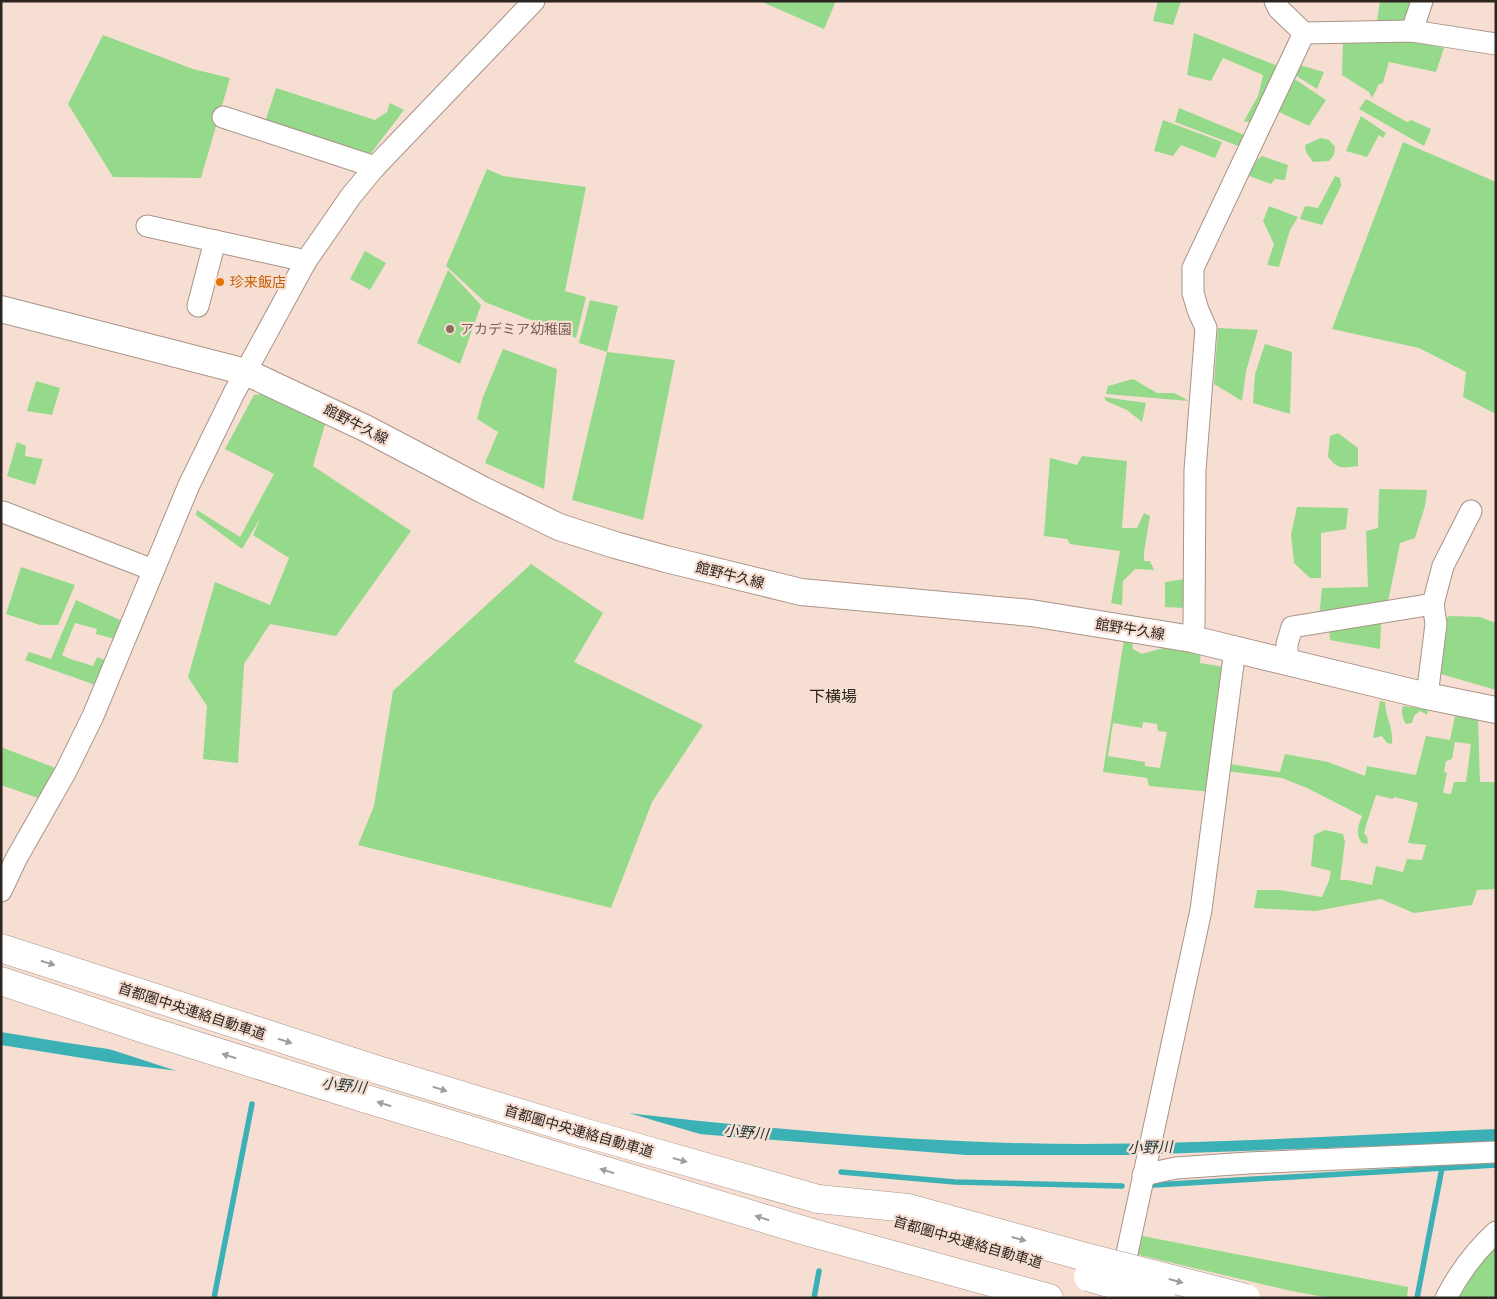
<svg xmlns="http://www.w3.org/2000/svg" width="1497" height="1299" viewBox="0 0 1497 1299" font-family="'Archivo Narrow','Noto Sans JP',sans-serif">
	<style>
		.green { fill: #95d98a; fill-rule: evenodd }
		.water { fill: #3bb1b5 }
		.pier { fill: #f6dfd2 }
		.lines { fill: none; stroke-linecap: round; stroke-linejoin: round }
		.stream { stroke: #3bb1b5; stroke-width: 5.5 }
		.minor-casing { stroke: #a99488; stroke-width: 23 }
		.major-casing { stroke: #a99488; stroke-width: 28 }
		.highway-casing { stroke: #a99488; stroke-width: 29 }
		.minor { stroke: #fff; stroke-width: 21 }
		.major { stroke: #fff; stroke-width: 26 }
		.highway { stroke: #fff; stroke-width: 28 }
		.highway-bridge-casing { stroke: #a99488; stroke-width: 29; stroke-linecap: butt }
		.highway-bridge { stroke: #fff; stroke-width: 28 }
		.oneway { fill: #a09d9b }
		.food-dot { fill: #e8710a; stroke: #f6dfd2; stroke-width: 2 }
		.education-dot { fill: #8d6e63; stroke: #f6dfd2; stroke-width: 2 }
		.labels { text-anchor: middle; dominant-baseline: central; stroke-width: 4.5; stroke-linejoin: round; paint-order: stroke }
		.food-label { font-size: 14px; fill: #c56008; stroke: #f6dfd2; text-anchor: start }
		.education-label { font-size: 14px; fill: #785e54; stroke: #f6dfd2; text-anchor: start }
		.street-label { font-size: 14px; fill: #2d2520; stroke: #f6dfd2 }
		.water-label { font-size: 15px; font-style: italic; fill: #1b3536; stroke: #f6dfd2 }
		.quarter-label { font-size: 16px; fill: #2d2520; stroke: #f6dfd2 }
	</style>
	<rect width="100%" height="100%" fill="#f6dfd2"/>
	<g class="green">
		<path d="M760 1H836L824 29Z"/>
		<path d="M1158 1H1181L1173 25 1153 21Z"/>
		<path d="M1380 1H1415L1408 21H1377Z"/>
		<path d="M1194 33 1278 66 1251 123 1244 121 1258 96 1263 75 1223 58 1211 81 1187 75Z"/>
		<path d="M103 35 193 69 230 78 201 178 113 177 68 104Z"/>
		<path d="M1343 40H1407L1444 48 1436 72 1389 62 1383 83 1379 84 1372 98 1369 92 1342 75Z"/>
		<path d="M1300 65 1324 72 1317 89 1295 75Z"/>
		<path d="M1293 78 1326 100 1309 126 1277 111Z"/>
		<path d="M276 88 375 120 387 112 390 103 404 110 368 157 265 122Z"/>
		<path d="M1366 99 1407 122 1411 120 1431 129 1424 146 1359 109Z"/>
		<path d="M1179 108 1247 136 1241 147 1175 122Z"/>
		<path d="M1361 116 1386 133 1383 138 1379 135 1367 157 1346 151Z"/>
		<path d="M1163 120 1222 142 1215 158 1181 145 1173 156 1154 151Z"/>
		<path d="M1321 138 1329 140 1335 147 1334 155 1329 161 1313 162 1306 152 1305 145Z"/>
		<path d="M1403 142 1496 182V414L1463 397 1466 372 1419 348 1332 329Z"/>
		<path d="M1262 156 1288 165 1285 180 1275 179 1271 184 1249 176 1253 163Z"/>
		<path d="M487 169 503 176 586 187 565 291 586 297 576 338 485 302 446 266Z"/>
		<path d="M1335 176 1340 178 1341 186 1322 225 1300 219 1305 206 1318 208Z"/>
		<path d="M1269 206 1298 217 1290 230 1279 267 1267 265 1274 244 1263 221Z"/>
		<path d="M365 251 386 263 370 290 350 279Z"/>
		<path d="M448 270 481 305 460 364 417 343Z"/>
		<path d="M590 300 618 306 607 352 675 360 643 520 572 500 607 352 579 343Z"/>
		<path d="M1218 328 1258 330 1246 371 1242 401 1214 384Z"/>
		<path d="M1265 344 1292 352 1290 414 1253 403 1255 374Z"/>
		<path d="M503 349 557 369 544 489 485 463 498 432 477 419 483 397Z"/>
		<path d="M1133 379 1157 393H1174L1189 401 1106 394 1108 386Z"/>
		<path d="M36 381 60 388 52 415 27 411Z"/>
		<path d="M273 393 326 421 313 466 411 531 336 636 270 624 244 664 238 763 203 759 207 706 188 677 215 582 270 605 289 558 253 535 261 517 242 549 196 515 197 510 240 537 274 474 225 449 254 395Z"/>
		<path d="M1104 397 1146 403 1142 422 1127 410 1106 401Z"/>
		<path d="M1338 433 1358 448V466C1343 468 1338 470 1328 457L1330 436Z"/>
		<path d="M17 442 26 446 25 456 43 459 35 485 7 476Z"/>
		<path d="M1082 456 1127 461 1122 528H1137L1144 513 1150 516 1144 552V561H1150L1154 570 1135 569 1123 581 1122 605 1111 603 1120 551 1070 544 1067 539 1044 536 1050 458 1077 465Z"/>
		<path d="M1379 489 1427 490 1425 506 1415 538 1400 543 1387 607 1319 617 1322 588 1368 587 1366 531 1378 528Z"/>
		<path d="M1297 507 1348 508 1346 529 1321 533V578H1310L1294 563 1291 535Z"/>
		<path d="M531 564 603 613 574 662 703 725 652 802 611 908 358 845 374 806 393 691Z"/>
		<path d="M21 567 75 585 58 625H40L6 614Z"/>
		<path d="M1185 579V608L1165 607V582Z"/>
		<path d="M76 600 120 620 115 639 96 634 97 629 75 623 62 655C73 661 82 662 93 666L97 657 107 661 98 686 25 660 29 652 51 659Z"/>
		<path d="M1449 616 1480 617 1496 623V690L1441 674 1437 665 1443 621Z"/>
		<path d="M1381 623 1380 649 1330 640 1329 626Z"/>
		<path d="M1125 633H1131L1133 649 1142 654C1163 648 1179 643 1201 647L1200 663 1225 667 1212 792 1149 786 1147 778 1103 772ZM1143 722 1157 724 1158 731 1167 732 1160 768 1145 766V762L1108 756 1113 723 1142 728Z"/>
		<path d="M1380 701 1385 702C1385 716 1394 729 1392 744L1387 743 1382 736 1373 738Z"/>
		<path d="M1403 706 1428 709 1427 715 1420 711 1414 716 1412 723 1406 724C1402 718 1401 712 1403 706Z"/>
		<path d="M1455 716 1478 720 1480 782H1496V889L1477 890 1472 905 1414 913 1381 899 1315 911 1254 908 1257 890H1279L1322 897 1329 881 1331 871 1311 866 1314 835 1325 830 1343 834 1345 842 1340 880H1348L1372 885 1376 866 1403 872 1407 859 1422 860 1426 845 1408 843 1418 803 1394 797 1393 799 1376 795C1372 808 1367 820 1364 834L1367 836 1368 844 1362 843C1355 833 1358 827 1362 816L1307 788 1282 778 1226 771 1230 764 1280 772 1285 754 1328 762 1365 776 1367 766 1416 775 1426 736 1450 740ZM1455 742 1471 744 1466 782H1454L1451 794 1443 793 1447 773 1444 772 1446 761 1452 759Z"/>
		<path d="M1 747 58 769 41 799 1 785Z"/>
		<path d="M1142 1236 1408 1287 1407 1298H1330L1291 1291 1135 1254Z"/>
		<path d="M1496 1247V1298H1459C1469 1279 1480 1262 1496 1247Z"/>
	</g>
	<path class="water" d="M1 1032C160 1059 320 1078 480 1096 640 1115 799 1134 960 1141 1139 1150 1318 1136 1496 1129V1142L1130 1155H966L686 1133 114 1063 1 1045Z"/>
	<path class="pier" d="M100 1046 355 1079 622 1111 710 1137 549 1119 186 1074Z"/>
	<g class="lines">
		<g class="stream">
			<path d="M841 1172 955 1182 1122 1186"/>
			<path d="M1154 1185 1496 1165"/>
			<path d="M214 1298 252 1104"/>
			<path d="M814 1298 819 1271"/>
			<path d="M1417 1298 1442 1168"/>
		</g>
		<defs>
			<g id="minor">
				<path d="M1275 1 1279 9 1304 33 1412 31 1496 44"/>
				<path d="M1412 31 1422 1"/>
				<path d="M223 117 375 167"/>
				<path d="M147 226 306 261"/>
				<path d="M198 306 215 241"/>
				<path d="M3 512 153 570"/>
				<path d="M1433 604 1443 566 1471 511"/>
				<path d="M1192 639 1194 624 1195 470 1206 328 1198 310 1193 293V268L1304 33"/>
				<path d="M1287 661V644L1292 627 1433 604 1436 624 1427 696"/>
				<path d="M1 891 16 859 66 771 93 716 189 485 234 393 306 261 351 196 375 167 534 1"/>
				<path d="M1143 1175 1176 1168 1248 1163 1496 1152"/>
				<path d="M1121 1281 1201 910 1235 649"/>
				<path d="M1446 1298C1459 1273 1475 1251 1496 1232"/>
			</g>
			<path id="major" d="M1 309 246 372 365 428 483 490 559 527 615 545 666 559 801 592 1031 613 1192 639 1427 696 1496 710"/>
			<g id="highway">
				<path d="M1 948 375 1069 579 1131 818 1199"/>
				<path d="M1 981 147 1030 363 1098 809 1232 1049 1298"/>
			</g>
		</defs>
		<use href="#minor" class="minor-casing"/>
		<use href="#major" class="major-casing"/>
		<use href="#highway" class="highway-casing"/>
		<use href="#minor" class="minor"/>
		<use href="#major" class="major"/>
		<use href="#highway" class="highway"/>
		<defs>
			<g id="highway-bridge">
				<path d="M818 1199 908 1208 1082 1256 1246 1298"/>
				<path d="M1088 1277 1161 1298"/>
			</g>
		</defs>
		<use href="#highway-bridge" class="highway-bridge-casing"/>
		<use href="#highway-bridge" class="highway-bridge"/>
	</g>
	<defs><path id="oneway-solid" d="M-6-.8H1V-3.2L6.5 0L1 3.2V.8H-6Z" transform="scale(1.25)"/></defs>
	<g class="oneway">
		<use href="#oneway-solid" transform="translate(48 963) rotate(18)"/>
		<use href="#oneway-solid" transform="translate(285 1041) rotate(18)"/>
		<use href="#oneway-solid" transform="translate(229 1056) rotate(-162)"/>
		<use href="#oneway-solid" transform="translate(440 1089) rotate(17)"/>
		<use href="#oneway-solid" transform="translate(384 1104) rotate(-163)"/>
		<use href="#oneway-solid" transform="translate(680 1160) rotate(16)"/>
		<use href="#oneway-solid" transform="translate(607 1171) rotate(-163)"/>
		<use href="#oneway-solid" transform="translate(762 1218) rotate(-163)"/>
		<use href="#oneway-solid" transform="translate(1019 1239) rotate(15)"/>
		<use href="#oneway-solid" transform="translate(1176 1281) rotate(15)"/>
	</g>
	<circle class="food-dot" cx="220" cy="282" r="5"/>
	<circle class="education-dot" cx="450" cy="329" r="5"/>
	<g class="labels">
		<g class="food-label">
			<text x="230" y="282">珍来飯店</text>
		</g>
		<g class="education-label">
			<text x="460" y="329">アカデミア幼稚園</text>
		</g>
		<g class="street-label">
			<text transform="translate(356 424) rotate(27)">館野牛久線</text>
			<text transform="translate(730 575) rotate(14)">館野牛久線</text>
			<text transform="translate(1130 629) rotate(9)">館野牛久線</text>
			<text transform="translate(192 1011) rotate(18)">首都圏中央連絡自動車道</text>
			<text transform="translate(579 1131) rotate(16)">首都圏中央連絡自動車道</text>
			<text transform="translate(968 1242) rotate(16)">首都圏中央連絡自動車道</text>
		</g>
		<g class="water-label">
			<text transform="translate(344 1085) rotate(7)">小野川</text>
			<text transform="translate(746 1132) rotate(5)">小野川</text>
			<text transform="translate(1150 1147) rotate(-1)">小野川</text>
		</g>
		<g class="quarter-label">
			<text x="833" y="696">下横場</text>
		</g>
	</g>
	<rect width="1497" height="1299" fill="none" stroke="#2d2520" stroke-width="5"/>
</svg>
